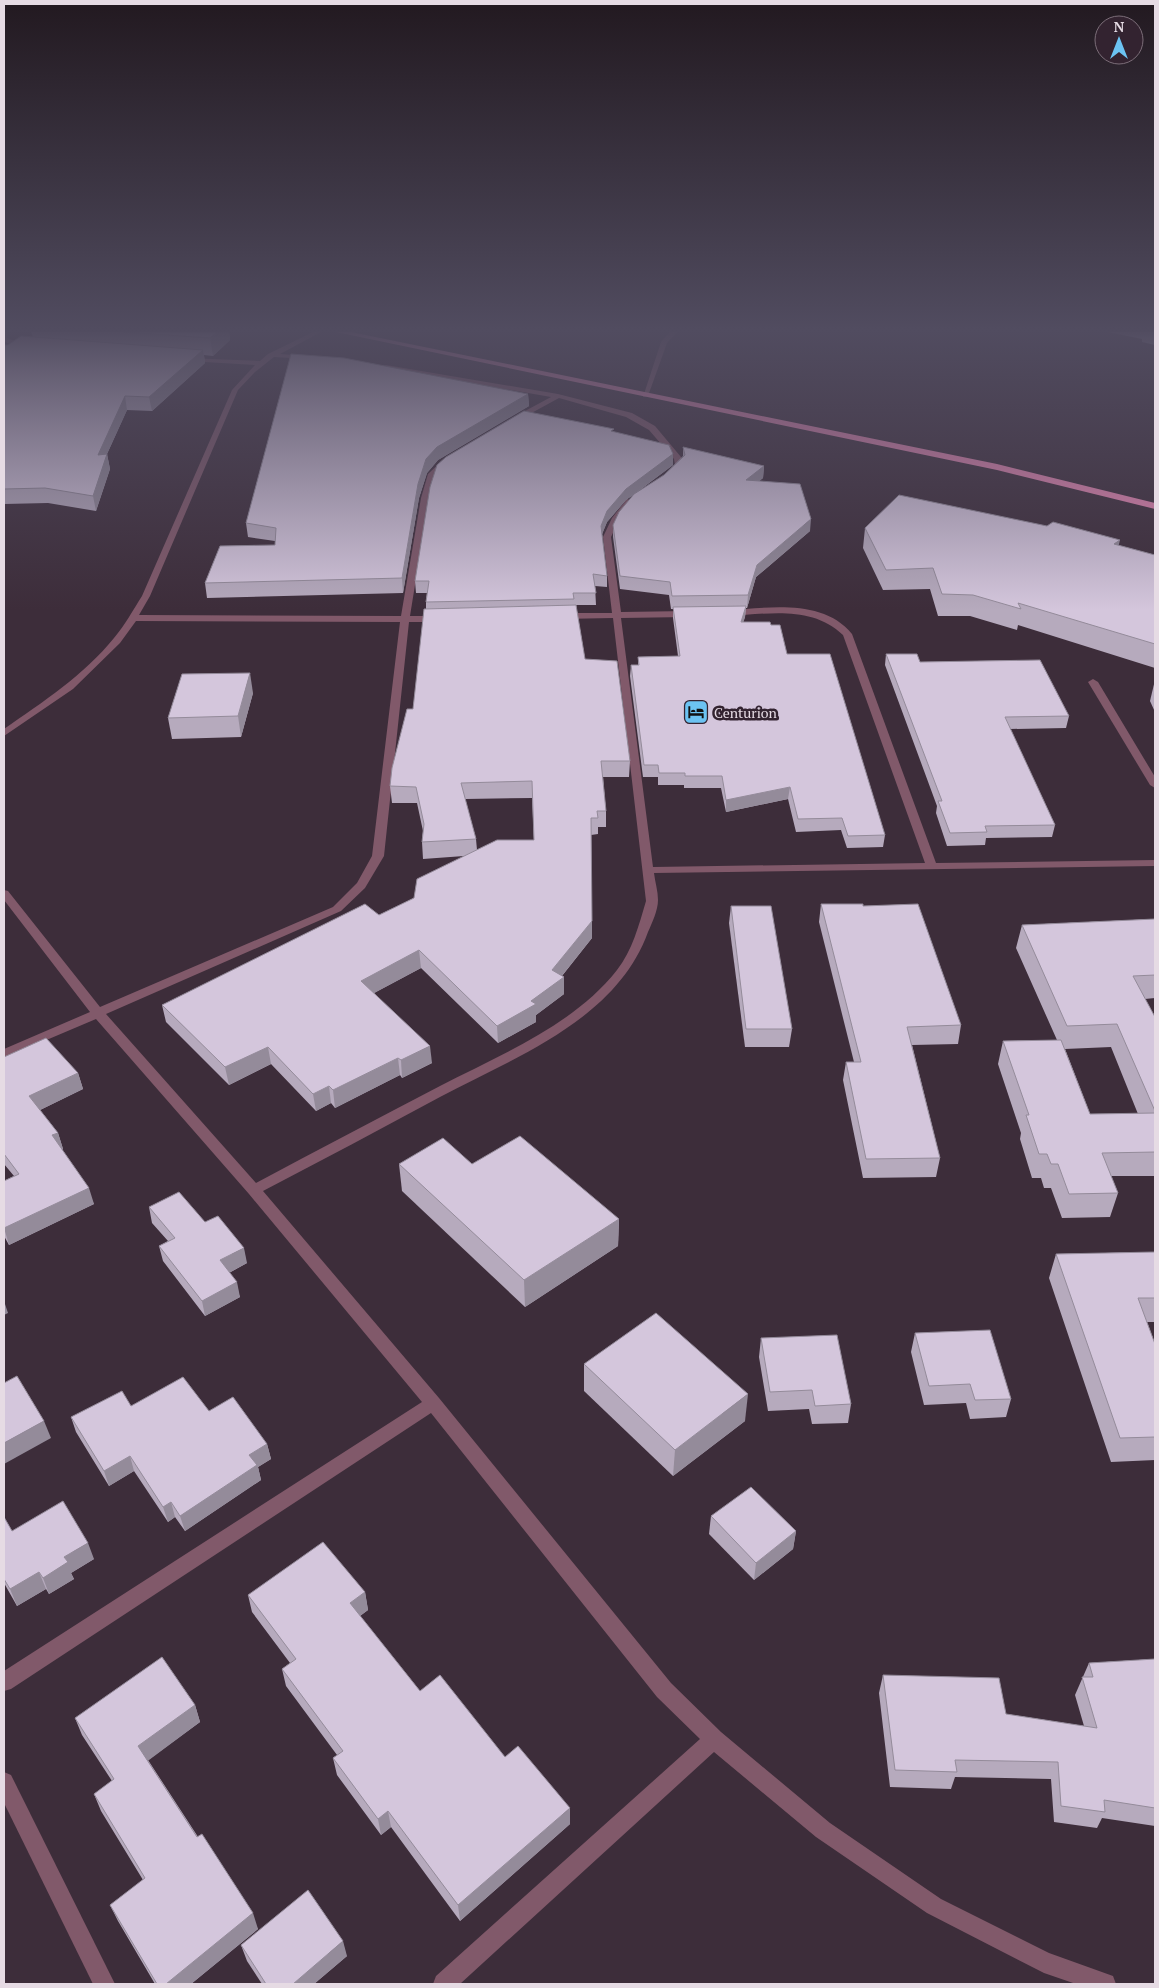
<svg xmlns="http://www.w3.org/2000/svg" width="1159" height="1988" viewBox="0 0 1159 1988" font-family="'PT Serif',serif">
	<style>
		.lines { fill: none; stroke-linecap: round; stroke-linejoin: round }
		.minor { fill: #81596a; fill-rule: evenodd }
		.highway { fill: #ea88b4; fill-rule: evenodd }
		.wall { fill: #b6aabd; fill-rule: evenodd }
		.shaded-wall { fill: #948b9a }
		.building { fill: #d4c6dc; stroke: #948b9a }
		.labels { text-anchor: middle; dominant-baseline: central; stroke-width: 5; stroke-linejoin: round; paint-order: stroke }
		.far-poi-label { font-size: 14px; fill: #e6dbe4; stroke: #332330; text-anchor: start }
	</style>
	<rect width="100%" height="100%" fill="#3d2d3a"/>
	<g class="lines">
		<g class="minor">
			<path d="M4 332H7V338L29 346C21 351 11 345 4 341Z"/>
			<path d="M313 332H321L280 354 307 356 309 357V359L274 357 255 372 238 390 150 596 139 615 401 616 421 498 428 474 444 459H450V463L436 475 429 498 410 616H438L442 619 438 622H409L384 856 365 888 341 911 106 1014 256 1183C317 1150 379 1118 440 1086 501 1054 573 1026 617 970 632 951 639 925 646 901L613 618 561 619 557 616 561 613H612L603 537 612 518 627 499 634 501 620 518 611 537 621 612 688 611 692 614 688 617 621 618 653 867 925 863 843 635C812 605 768 614 728 616L724 613 728 610C768 608 823 598 852 634L936 863 1155 860V866L654 873C655 882 658 891 658 900 658 910 652 923 648 932 616 1020 517 1056 440 1097 381 1129 322 1160 263 1191L439 1398 671 1683 721 1732 830 1823 941 1899 1049 1953 1113 1976 1116 1984H1076L1044 1973 927 1913 816 1837 714 1752 460 1984H433L436 1976 700 1739 657 1697 431 1413 11 1689 4 1691V1671L422 1402 249 1194 96 1019 4 1058V1049L90 1012 4 900V890L8 891 100 1007 333 907 357 883 372 856 400 622 136 621 120 643 73 689 4 736V729C43 702 84 675 114 638 125 625 133 610 142 596L232 390 255 365 188 361 185 359 186 358 260 361 268 354Z"/>
			<path d="M670 332H677L667 343 648 396 643 397 661 342Z"/>
			<path d="M386 365 558 394 632 413 655 426 681 457 683 465 675 476H669L668 474 675 465 674 459 649 430 626 417 559 398 515 422 511 420 512 418 551 397 384 368V366Z"/>
			<path d="M1093 679 1098 682 1155 777V788L1150 785 1088 682Z"/>
			<path d="M4 1772 11 1775 115 1984H93L4 1803Z"/>
		</g>
		<path class="highway" d="M336 332H351L997 464 1155 503V509L997 470Z"/>
	</g>
	<g class="wall">
		<path d="M31 332H229L230 340 213 356 204 355 205 363 152 411 127 410 107 454 110 469 96 511 48 503 4 504V345H8L33 337Z"/>
		<path d="M1108 332H1155V345L1142 342V339Z"/>
		<path d="M528 394 529 406 438 460 427 473 419 498 403 593 207 598 205 583 275 545V541L248 537 246 523Z"/>
		<path d="M614 432 673 465 636 493 664 475 683 456V447L764 466 763 478 759 481 810 531 756 577 747 608H746L745 617 743 622 787 654 885 835 883 847 847 848 841 830 796 832 788 799 726 812 721 788H684V785H658V777H643L630 676 631 665H638V657L678 656 673 618V609H671L669 595 620 589 613 537V525L633 495 626 500 607 522 602 534 607 576V587L595 586 596 605H576L585 659 630 761 629 777H603L606 811V827H598V834L591 835 592 938 562 976 564 977V994L536 1015V1022L498 1043 421 968 374 993 432 1063 402 1078 400 1075 335 1108 331 1103 316 1111 271 1064 229 1085 166 1022 162 1005 379 915 414 898 464 856 423 859 422 842 423 831 417 803H392L390 786 413 709 426 609V602L427 593H416L415 581ZM532 798 534 840 477 850 476 839 465 799Z"/>
		<path d="M1047 526 1155 555V668L1018 625 1017 630 970 616H938L930 589 883 590 863 548 865 528Z"/>
		<path d="M886 654 920 662 1069 716 1066 728 1010 729 1055 825 1052 837 986 838 985 845 947 846 936 813 937 806 885 665Z"/>
		<path d="M1155 680V712L1150 701Z"/>
		<path d="M253 693 241 737 172 739 168 718Z"/>
		<path d="M821 904 863 906 961 1025 958 1044 912 1045 940 1158 936 1177 863 1178 843 1080 846 1062H854L819 922Z"/>
		<path d="M731 906 792 1029 789 1047H745L729 923Z"/>
		<path d="M1155 919V998L1145 999 1155 1017V1176H1111L1118 1193 1110 1217 1062 1218 1051 1188H1044L1041 1178H1032L1020 1139 1021 1133 998 1064 1003 1041 1057 1040 1016 948 1022 925ZM1111 1047 1138 1114H1090L1065 1049Z"/>
		<path d="M4 1057 78 1073 83 1089 40 1110 58 1133 63 1149H62L94 1204 9 1245 4 1236V1181L14 1176 4 1164Z"/>
		<path d="M399 1164H472L619 1219 618 1246 525 1307 402 1191Z"/>
		<path d="M149 1207 247 1263 229 1273 240 1297 205 1316 163 1261 159 1246 168 1241 152 1223Z"/>
		<path d="M1155 1252V1322H1147L1155 1344V1460L1111 1462 1049 1278 1056 1254Z"/>
		<path d="M915 1333 1011 1399 1006 1417 970 1419 966 1403 924 1405 911 1352Z"/>
		<path d="M761 1338 851 1404 848 1423 812 1424 809 1409 768 1411 759 1357Z"/>
		<path d="M584 1364 745 1421 673 1476 584 1391Z"/>
		<path d="M131 1406 209 1411 267 1444 271 1459 258 1467 261 1480 185 1531 175 1517 168 1522 134 1471 109 1486 76 1432 71 1417Z"/>
		<path d="M711 1516 796 1531 793 1549 754 1580 709 1534Z"/>
		<path d="M4 1517 12 1531 94 1559 71 1573 74 1579 49 1594 46 1589 17 1606 4 1583Z"/>
		<path d="M365 1592 368 1610 360 1616 420 1691 505 1757 570 1824 460 1921 391 1827 381 1835 337 1775 333 1758 337 1755 286 1686 282 1669 290 1663 252 1612 248 1595Z"/>
		<path d="M1155 1659V1826L1102 1818 1097 1828 1054 1822 1051 1779 955 1777 951 1789 890 1787 879 1693 883 1675 1006 1714 1084 1726 1075 1695 1089 1663Z"/>
		<path d="M195 1705 200 1722 148 1760 258 1929 191 1984H155L118 1921 110 1905 143 1880 101 1811 94 1794 112 1781 82 1735 75 1718Z"/>
		<path d="M241 1945 347 1956 314 1984H262L247 1961Z"/>
	</g>
	<g class="shaded-wall">
		<path d="M217 332H229L230 340 213 356 210 338Z"/>
		<path d="M203 350 205 363 152 411 149 397Z"/>
		<path d="M528 394 529 406 438 460 427 473 419 498 403 593 402 578 418 484 426 459 437 447Z"/>
		<path d="M125 396 127 410 107 454 110 469 96 511 93 496 98 455Z"/>
		<path d="M673 454V465L626 500 607 522 601 537V526L607 511 626 489Z"/>
		<path d="M764 466 763 478 746 492V480Z"/>
		<path d="M811 519 810 531 756 577 747 608 748 595 757 565Z"/>
		<path d="M1120 540 1115 560 1114 544Z"/>
		<path d="M746 606 745 617 740 634 741 622Z"/>
		<path d="M250 673 253 693 241 737 238 716Z"/>
		<path d="M790 787 788 799 726 812V800Z"/>
		<path d="M592 921V938L556 983 564 977V994L536 1015V1022L498 1043 497 1026 531 1001 552 970Z"/>
		<path d="M419 950 421 968 363 999 361 981Z"/>
		<path d="M430 1046 432 1063 402 1078 401 1060Z"/>
		<path d="M268 1047 271 1064 229 1085 225 1067Z"/>
		<path d="M398 1058 400 1075 335 1108 333 1090Z"/>
		<path d="M78 1073 83 1089 34 1113 29 1096Z"/>
		<path d="M329 1086 331 1103 316 1111 313 1094Z"/>
		<path d="M58 1133 63 1149 57 1152 52 1135Z"/>
		<path d="M89 1188 94 1204 9 1245 4 1228Z"/>
		<path d="M619 1219 618 1246 525 1307 524 1280Z"/>
		<path d="M244 1248 247 1263 223 1276 220 1260Z"/>
		<path d="M237 1282 240 1297 205 1316 202 1301Z"/>
		<path d="M4 1301 8 1313 4 1315Z"/>
		<path d="M748 1394 745 1421 673 1476 675 1450Z"/>
		<path d="M44 1421 51 1438 4 1464V1443Z"/>
		<path d="M267 1444 271 1459 258 1467 261 1480 185 1531 180 1516 249 1455Z"/>
		<path d="M130 1456 134 1471 109 1486 104 1471Z"/>
		<path d="M171 1502 175 1517 168 1522 163 1507Z"/>
		<path d="M796 1531 793 1549 754 1580 756 1563Z"/>
		<path d="M88 1543 94 1559 71 1573 74 1579 49 1594 43 1578 64 1557Z"/>
		<path d="M39 1572 46 1589 17 1606 10 1589Z"/>
		<path d="M365 1592 368 1610 353 1621 350 1603Z"/>
		<path d="M195 1705 200 1722 145 1763 138 1746Z"/>
		<path d="M570 1808V1824L460 1921 458 1905Z"/>
		<path d="M388 1811 391 1827 381 1835 378 1819Z"/>
		<path d="M253 1913 258 1929 191 1984H166Z"/>
		<path d="M343 1941 347 1956 314 1984H293Z"/>
	</g>
	<g class="building">
		<path d="M123 332H217L210 338Z"/>
		<path d="M21 336 203 350 149 397 125 396 98 455 107 454 93 496 45 488 4 489V345H8Z"/>
		<path d="M291 354 344 358 528 394 437 447 426 459 418 484 402 578 205 583 220 546 275 545 276 528 246 523Z"/>
		<path d="M524 411 614 429 611 431 669 445 673 454 626 489 607 511 601 526 607 576 593 574 596 593H573L574 599 426 602 429 581H415L430 487 437 465 446 457Z"/>
		<path d="M683 447 764 466 746 480 800 484 811 519 757 565 748 595 672 596 670 582 620 576 613 525 619 512 634 494 664 475 685 455Z"/>
		<path d="M899 495 1047 526 1053 522 1120 540 1114 544 1155 555V644L1018 603 1021 609 973 595 942 594 933 568 886 570 865 528Z"/>
		<path d="M576 605 585 659 617 661 630 761H601L606 811H597L598 818H591L592 921 552 970 564 977 531 1001 536 1004 497 1026 419 950 361 981 430 1046 401 1060 398 1058 333 1090 329 1086 313 1094 268 1047 225 1067 162 1005 365 904 379 915 414 898 417 879 497 840H534L532 781 461 783 476 839 422 842 424 824 416 787 390 786 392 768 407 709H413L424 609Z"/>
		<path d="M746 606 741 622H770L771 625H780L787 654H830L885 835 848 836 842 818 798 819 790 787 726 800 722 776H685V773H659L658 765H644L631 665H639L638 657 680 656 673 607Z"/>
		<path d="M886 654H917L920 662 1040 660 1069 716 1005 717 1055 825 985 826 987 832 950 833 938 801H942Z"/>
		<path d="M250 673 238 716 168 718 182 674Z"/>
		<path d="M821 904H863V906L918 904 961 1025 907 1027 940 1158 866 1159 846 1062H861Z"/>
		<path d="M731 906H771L792 1029H746Z"/>
		<path d="M1155 919V975L1133 976 1155 1017V1111L1117 1024 1067 1026 1022 925Z"/>
		<path d="M46 1038 78 1073 29 1096 58 1133 52 1135 89 1188 4 1228V1181L19 1174 4 1154V1057Z"/>
		<path d="M1061 1040 1090 1114 1155 1113V1152L1102 1153 1118 1193 1069 1194 1058 1164H1051L1047 1154H1039L1026 1115H1029L1003 1041Z"/>
		<path d="M520 1136 619 1219 524 1280 399 1164 443 1138 472 1164Z"/>
		<path d="M179 1192 205 1222 218 1216 244 1248 220 1260 237 1282 202 1301 159 1246 175 1238 149 1207Z"/>
		<path d="M1155 1252V1298H1138L1155 1344V1437L1120 1438 1056 1254Z"/>
		<path d="M656 1313 748 1394 675 1450 584 1364Z"/>
		<path d="M990 1330 1011 1399 975 1400 970 1384 929 1386 915 1333Z"/>
		<path d="M837 1335 851 1404 815 1406 812 1390 770 1392 761 1338Z"/>
		<path d="M17 1376 44 1421 4 1443V1383Z"/>
		<path d="M183 1377 209 1411 233 1397 267 1444 249 1455 257 1465 180 1516 171 1502 163 1507 130 1456 104 1471 71 1417 122 1391 131 1406Z"/>
		<path d="M751 1487 796 1531 756 1563 711 1516Z"/>
		<path d="M63 1501 88 1543 64 1557 68 1562 43 1578 39 1572 10 1589 4 1579V1517L12 1531Z"/>
		<path d="M323 1542 365 1592 350 1603 420 1691 440 1675 505 1757 518 1746 570 1808 458 1905 388 1811 378 1819 333 1758 343 1751 282 1669 296 1659 248 1595Z"/>
		<path d="M162 1657 195 1705 138 1746 197 1837 202 1834 253 1913 166 1984H157L110 1905 145 1878 94 1794 114 1779 75 1718Z"/>
		<path d="M1155 1659V1808L1104 1800 1105 1812 1061 1806 1058 1762 955 1760 957 1772 895 1770 883 1675 999 1678 1006 1714 1097 1728 1082 1677H1093L1089 1663Z"/>
		<path d="M308 1890 343 1941 293 1984H266L241 1945Z"/>
	</g>
	<linearGradient id="sky" x2="0" y2="1"><stop stop-color="#221920"/><stop offset="0.54" stop-color="#514c60"/><stop offset="1" stop-color="#514c60" stop-opacity="0"/></linearGradient>
	<rect width="1159" height="610" fill="url(#sky)"/>
	<defs>
		<symbol id="hotel-square" viewBox="-11 -11 22 22"><rect x="-9" y="-9" width="18" height="18" rx="4" fill="#6cc3f2" stroke="#332330"/><path d="M-6-4.5h1.5V1H6V5H4.5V3h-9V5H-6ZM-4 0a1.8 1.8 0 1 1 3.6 0ZM.5 0V-2.5h3Q6-2.5 6 0Z" fill="#111"/></symbol>
	</defs>
	<g fill-rule="evenodd">
		<use href="#hotel-square" x="682" y="698" width="28" height="28"/>
	</g>
	<g class="labels">
		<g class="far-poi-label">
			<text x="714" y="712">Centurion</text>
		</g>
	</g>
	<rect width="1159" height="1988" fill="none" stroke="#e6dbe4" stroke-width="10"/>
	<g transform="translate(1119 40)"><circle r="24" fill="#332330" stroke="#7b6d78"/>
	<path d="M0-4L9 19L0 12L-9 19Z" fill="#6cc3f2"/>
	<text y="-8" font-size="14" font-weight="bold" text-anchor="middle" fill="#e6dbe4">N</text>
	</g>
</svg>
